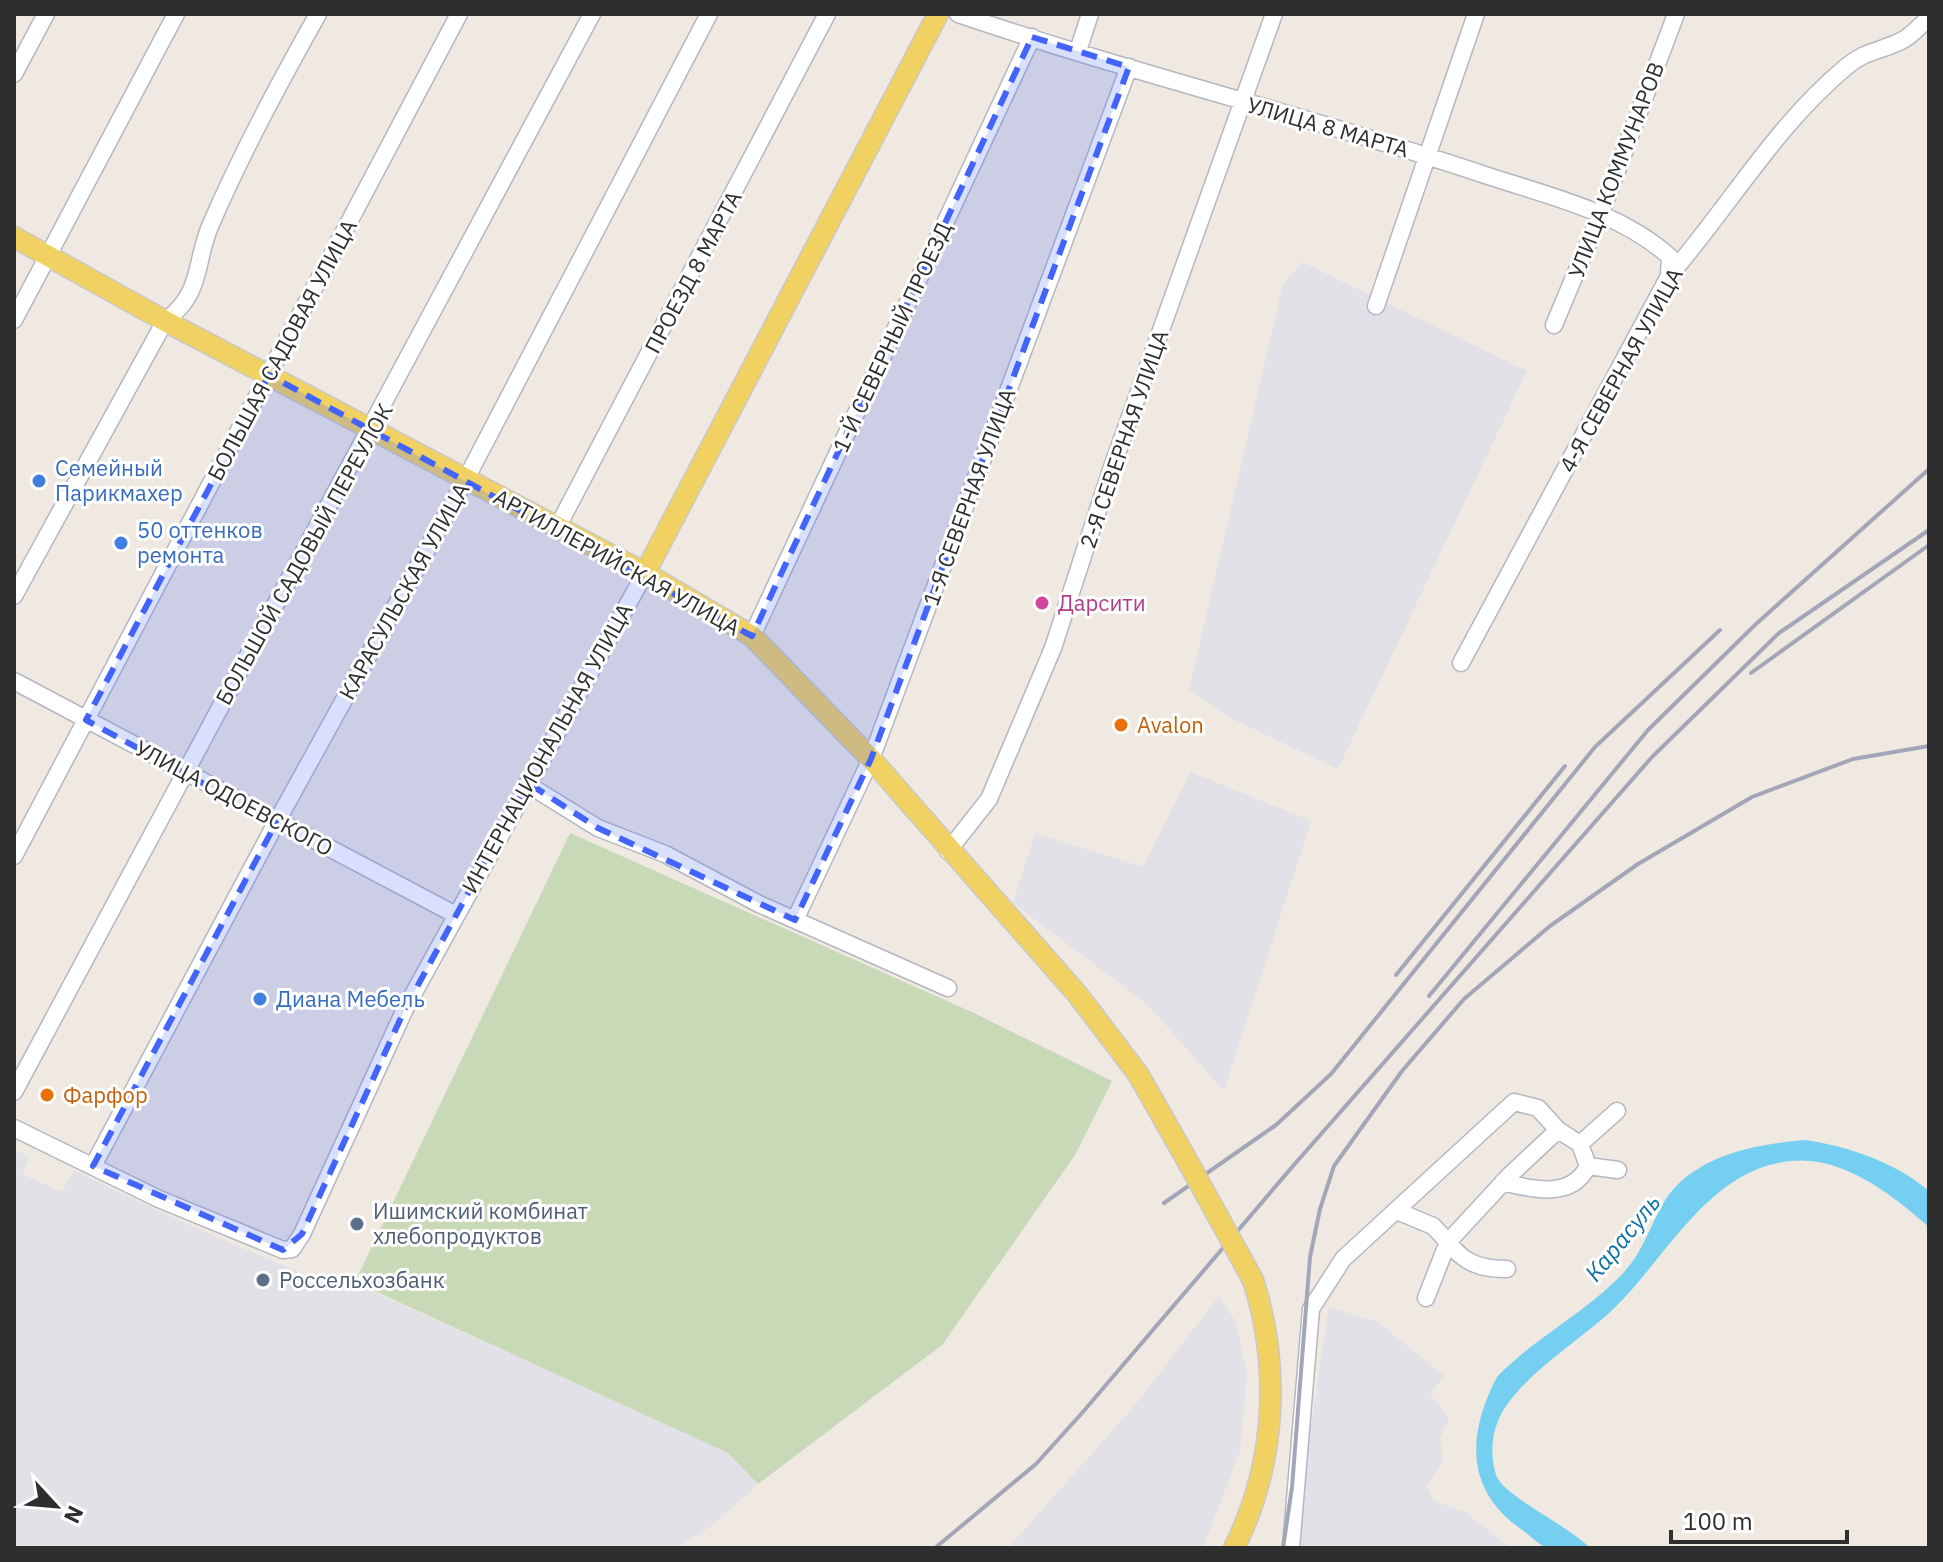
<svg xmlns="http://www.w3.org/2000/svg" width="1943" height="1562" font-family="'IBM Plex Sans',sans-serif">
<rect width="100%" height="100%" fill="#efe9e1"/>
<path fill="#e3e1e8" d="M1302 262 1527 371 1338 769 1228 717 1189 690 1283 284Z
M1191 772 1311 821 1224 1091 1148 1005 1013 903 1035 833 1143 867Z
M14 1149 30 1157 22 1174 62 1192 73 1170 200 1230 325 1283 330 1272 729 1453 758 1484 713 1525 676 1548H14Z
M1219 1296 1236 1322 1247 1375 1240 1451 1203 1548H1008L1135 1405Z
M1329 1307 1378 1322 1444 1376 1430 1394 1449 1418 1440 1438 1443 1462 1426 1486 1433 1500 1465 1512 1511 1548H1297L1302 1484Z"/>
<path fill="#c8d9b8" d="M570 833 974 1013 1112 1081 1075 1155 942 1345 758 1484 728 1453 355 1282Z"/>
<path fill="#75cff0" d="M1806 1140C1849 1147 1895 1162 1929 1191V1227C1893 1195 1842 1155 1791 1161 1702 1170 1662 1270 1600 1321 1569 1347 1530 1372 1506 1406 1492 1426 1489 1452 1496 1475 1502 1495 1569 1526 1590 1548 1578 1548 1557 1552 1547 1548 1538 1544 1529 1535 1521 1529 1465 1490 1467 1434 1497 1377 1535 1337 1588 1312 1625 1271 1643 1251 1651 1224 1664 1202 1693 1155 1756 1144 1806 1140Z"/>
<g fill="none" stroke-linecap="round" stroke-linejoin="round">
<defs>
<path id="minor" d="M958 14C1131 73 1309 116 1482 174 1545 195 1619 211 1670 257L1669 276
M1078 51 1090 14
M14 74 46 14
M1376 306 1476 14
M14 320 176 14
M1554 325 1603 208 1676 14
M557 528 827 14
M14 596 165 321C204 292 194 262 211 224 242 152 280 82 318 14
M752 636 1032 37
M1461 663 1669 276C1729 207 1775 126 1846 67 1864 51 1881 51 1901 41 1911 37 1920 25 1929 18
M14 681 454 914
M527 784 598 828 665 854 759 904 948 988
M948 851 989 799 1053 648 1111 470 1274 14
M14 856 459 14
M795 920 871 759 1129 67
M14 1092C205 732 402 375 592 14
M14 1128 159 1199 283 1250 292 1249 302 1234 405 1009 645 573
M1558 1130 1580 1144 1588 1166 1618 1170
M1580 1144 1617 1111
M93 1166 276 823 466 479 709 14
M1503 1182C1533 1190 1572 1199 1588 1166
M1397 1211 1433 1226 1448 1242 1426 1298
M1291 1548 1311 1309 1343 1259 1514 1102 1538 1108 1558 1130 1510 1175 1448 1242C1464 1263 1480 1269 1507 1269"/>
<path id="major" d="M14 237 167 322 645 573 752 636 871 759 1078 995 1138 1074 1183 1153
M645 573 938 14
M1234 1548C1276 1465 1281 1367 1253 1280"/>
</defs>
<use href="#minor" stroke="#b4b7c1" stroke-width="19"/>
<use href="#major" stroke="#c9c9c9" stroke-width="23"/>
<use href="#minor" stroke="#fff" stroke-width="16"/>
<use href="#major" stroke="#f2d163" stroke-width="20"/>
<path stroke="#a3a6b8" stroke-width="4" d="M1751 673 1929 545
M1396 975 1565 766
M1429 996 1648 730 1756 624 1929 469
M1164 1203 1276 1125 1331 1074 1595 747 1720 630
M935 1548 1036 1464 1082 1413 1293 1166 1652 757 1779 633 1929 530
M1283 1548 1292 1487 1310 1257 1320 1209 1334 1166 1402 1071 1464 999 1550 926 1638 864 1752 797 1853 759 1929 746"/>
<defs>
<path id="major-bridge" d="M1183 1153 1253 1280"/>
</defs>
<use href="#major-bridge" stroke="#c9c9c9" stroke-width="23" stroke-linecap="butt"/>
<use href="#major-bridge" stroke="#f2d163" stroke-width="20"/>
</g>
<path fill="#4264fb" fill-opacity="0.2" stroke="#4264fb" stroke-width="6" stroke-dasharray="16 10" stroke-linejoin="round" d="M1032 37 1129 67 871 759 795 920 598 828 528 783 405 1009 302 1234 283 1250 93 1166 276 823 86 720 269 375 752 636Z"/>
<g fill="#3f7fe0" stroke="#fff" stroke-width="3">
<circle cx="39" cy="481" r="8"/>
<circle cx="121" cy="543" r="8"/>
<circle cx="260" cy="999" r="8"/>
</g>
<circle fill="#d1479c" stroke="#fff" stroke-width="3" cx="1042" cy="603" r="8"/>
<g fill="#e8710a" stroke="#fff" stroke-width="3">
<circle cx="1121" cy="725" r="8"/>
<circle cx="47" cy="1095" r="8"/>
</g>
<g fill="#5c6f8a" stroke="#fff" stroke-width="3">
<circle cx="357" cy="1224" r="8"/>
<circle cx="263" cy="1280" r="8"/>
</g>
<g text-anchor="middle" stroke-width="6" stroke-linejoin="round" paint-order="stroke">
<g font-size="22" fill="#2e2e2e" stroke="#fff">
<text transform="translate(1328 127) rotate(16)" y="8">УЛИЦА 8 МАРТА</text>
<text transform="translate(1616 170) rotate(-69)" y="8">УЛИЦА КОММУНАРОВ</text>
<text transform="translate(693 272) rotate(-62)" y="8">ПРОЕЗД 8 МАРТА</text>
<text transform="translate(892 337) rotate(-65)" y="8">1-Й СЕВЕРНЫЙ ПРОЕЗД</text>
<text transform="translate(282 350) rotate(-62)" y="8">БОЛЬШАЯ САДОВАЯ УЛИЦА</text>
<text transform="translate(1621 370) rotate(-61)" y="8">4-Я СЕВЕРНАЯ УЛИЦА</text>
<text transform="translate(1124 439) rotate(-71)" y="8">2-Я СЕВЕРНАЯ УЛИЦА</text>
<text transform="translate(969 497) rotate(-70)" y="8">1-Я СЕВЕРНАЯ УЛИЦА</text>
<text transform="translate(304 554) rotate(-61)" y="8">БОЛЬШОЙ САДОВЫЙ ПЕРЕУЛОК</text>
<text transform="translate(617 562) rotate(29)" y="8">АРТИЛЛЕРИЙСКАЯ УЛИЦА</text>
<text transform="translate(404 591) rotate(-61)" y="8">КАРАСУЛЬСКАЯ УЛИЦА</text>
<text transform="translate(547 748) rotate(-61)" y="8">ИНТЕРНАЦИОНАЛЬНАЯ УЛИЦА</text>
<text transform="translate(234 798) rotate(28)" y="8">УЛИЦА ОДОЕВСКОГО</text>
</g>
<g font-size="22" fill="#366cbe" stroke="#fff" text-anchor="start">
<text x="55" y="476">Семейный<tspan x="55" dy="25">Парикмахер</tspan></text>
<text x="137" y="538">50 оттенков<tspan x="137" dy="25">ремонта</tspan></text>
<text x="276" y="1007">Диана Мебель</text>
</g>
<g font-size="22" fill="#b23c85" stroke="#fff" text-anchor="start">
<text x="1058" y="611">Дарсити</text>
</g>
<g font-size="22" fill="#c56008" stroke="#fff" text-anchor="start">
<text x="1137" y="733">Avalon</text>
<text x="63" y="1103">Фарфор</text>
</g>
<g font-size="22" fill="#4e5e75" stroke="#fff" text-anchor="start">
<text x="373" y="1219">Ишимский комбинат<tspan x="373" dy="25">хлебопродуктов</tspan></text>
<text x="279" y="1288">Россельхозбанк</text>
</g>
<g font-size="24" font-style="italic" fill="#0d6fa3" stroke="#fff">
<text transform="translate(1623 1238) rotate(-51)" y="8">Карасуль</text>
</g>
</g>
<rect width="1943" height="1562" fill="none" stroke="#2e2e2e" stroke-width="32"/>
<g transform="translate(56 1506) rotate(116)" stroke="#ffffff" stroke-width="6" paint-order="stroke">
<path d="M0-6L14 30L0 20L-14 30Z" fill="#2e2e2e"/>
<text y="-12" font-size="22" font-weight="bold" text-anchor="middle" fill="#2e2e2e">N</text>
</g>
<path d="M1671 1530v12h176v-12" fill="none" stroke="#2e2e2e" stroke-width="4"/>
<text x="1683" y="1530" font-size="24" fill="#2e2e2e" stroke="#ffffff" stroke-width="6" paint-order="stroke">100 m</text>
</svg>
